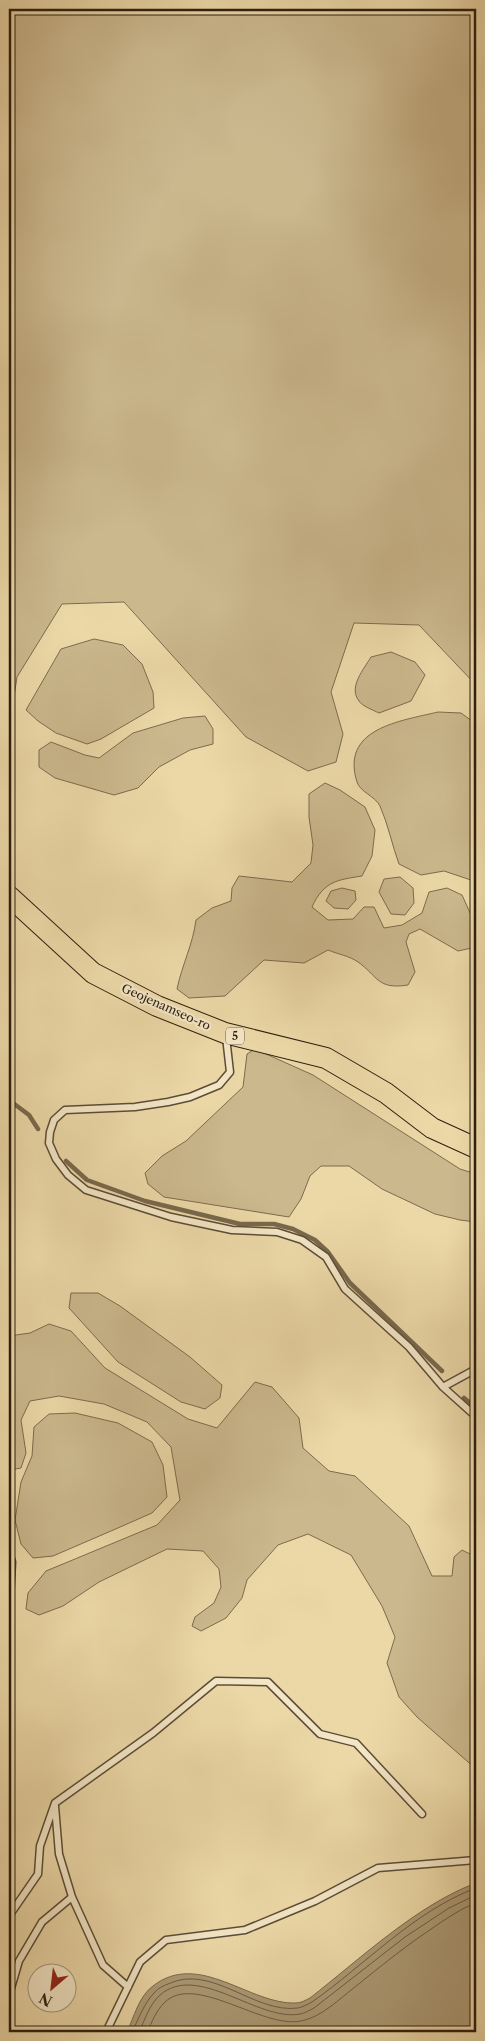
<svg xmlns="http://www.w3.org/2000/svg" width="485" height="2041" font-family="'Libre Caslon Text',serif">
<rect width="100%" height="100%" fill="#ecd8a7"/>
<filter id="stains"><feTurbulence type="fractalNoise" baseFrequency=".004" numOctaves="4"/><feColorMatrix values="0 0 0 0 .2 0 0 0 0 .09 0 0 0 0 .02 0 0 0 .5 -.17"/></filter>
<radialGradient id="worn" r=".72"><stop offset=".6" stop-color="#630" stop-opacity="0"/><stop offset="1" stop-color="#630" stop-opacity=".3"/></radialGradient>
<path fill="#cbb88d" stroke="#7c6b4e" d="M9 9H476V685L419 625 354 623 331 692 343 734 336 762 308 771 246 737 124 602 62 604 17 677 9 730Z
M94 639 123 645 142 664 153 692 154 708 101 739 87 744 56 733 38 721 26 710 61 649Z
M391 652 415 662 425 675 411 701 379 713C373 710 362 706 359 701 348 687 364 669 371 657Z
M438 712 461 713 476 724V889L471 880 444 871 421 875 399 864C392 845 388 824 380 806 375 796 360 792 357 782 340 728 401 721 438 712Z
M205 716 213 729V744L190 750 159 767 138 788 114 795 55 778 39 767V750L51 742 85 755 99 758 133 733 183 718Z
M325 783 340 790 365 807 375 830 372 856 362 876C337 880 324 881 312 907L328 920 353 919 364 907H374L384 928 402 925 422 913 429 892 447 888 462 895 476 926V935L472 948 458 951 420 929 409 934 406 942 415 972 408 985C377 990 378 976 358 962 350 956 337 954 328 950L304 963 264 960 225 996 189 998 177 989C182 965 193 944 196 920L212 908 231 901 232 888 239 876 292 882 311 863 313 845 309 817V794Z
M400 877 413 888 414 903 405 915 391 914 379 892 384 879Z
M342 888 355 891 356 900 348 909 334 908 326 901 331 891Z
M255 1049 313 1075 460 1169 476 1174V1222L460 1220 435 1214 382 1189 349 1166H321L310 1176 301 1199 289 1217 164 1197 148 1184 145 1173 162 1156 186 1141 243 1087 247 1054Z
M71 1293H98L120 1306 190 1357 222 1385 220 1398 205 1409 181 1402 118 1362 69 1308Z
M49 1324 71 1331 105 1368 188 1419 217 1428 255 1382 272 1387 299 1418 303 1448 329 1471 355 1476 409 1526 432 1576H452L454 1557 462 1550 476 1557V1769L417 1717 399 1697 387 1663 395 1637 382 1606 351 1555 308 1534 278 1545 247 1580 242 1598 226 1618 201 1631 192 1626 195 1617 214 1603 221 1587 219 1569 203 1551 167 1549 99 1582 63 1606 39 1615 26 1609 28 1593 46 1571 157 1525 180 1500 171 1447 147 1422 104 1404 59 1396 30 1401 21 1420 26 1453 21 1468 9 1470V1336L30 1333Z
M75 1413 118 1423 152 1442 163 1465 167 1497 152 1513 111 1531 53 1556 33 1558 21 1544 15 1520 21 1482 32 1456 34 1427 49 1414Z"/>
<path fill="#ab9974" stroke="#78684c" d="M476 1883V2032H127C134 2017 139 1996 153 1986 199 1950 250 2005 296 2003 301 2003 306 2000 310 1998 360 1959 417 1905 476 1883Z"/>
<g fill="none" stroke-linecap="round" stroke-linejoin="round">
<path stroke="#6c5c42" stroke-width="1" d="M132 2032C139 2018 144 2003 155 1992 158 1988 163 1986 168 1984 212 1963 254 2014 298 2008 303 2007 308 2004 312 2002 365 1965 414 1911 476 1888
M139 2032C145 2020 149 2005 160 1995 198 1962 258 2022 300 2014 305 2013 310 2010 314 2008L405 1937 449 1908 476 1895
M147 2032C152 2022 156 2011 164 2003 194 1972 262 2029 301 2021 322 2017 339 1999 355 1987 382 1965 408 1944 437 1925 449 1917 462 1908 476 1903"/>
<path stroke="#78684c" stroke-width="4.5" d="M9 1100 29 1115 38 1129
M66 1161 87 1180 145 1201 240 1224H274L293 1229 315 1240 328 1252 350 1283 442 1371
M464 1398 476 1408"/>
<defs>
<path id="service" d="M226 1037 230 1072 219 1085 190 1097 168 1102 135 1107 65 1110 54 1120 50 1132 49 1143 56 1159 68 1175 86 1190 171 1217 232 1230 277 1232 302 1240 326 1257 345 1289 409 1347 443 1387 472 1413
M443 1387 476 1369
M9 1552 12 1562 10 1599
M55 1806 59 1854 72 1897 103 1965 128 1987
M9 1916 38 1874 40 1846 55 1803 153 1733 216 1681 268 1682 320 1734 356 1743 422 1814
M9 1995 19 1961 42 1922 72 1897
M106 2032 140 1962 166 1940 245 1930 315 1901 378 1868 476 1860"/>
<path id="primary" d="M9 896 93 973 157 1006 225 1033 326 1058 386 1093 432 1128 476 1148"/>
</defs>
<use href="#service" stroke="#5c4c36" stroke-width="9"/>
<use href="#primary" stroke="#2c1e10" stroke-width="22"/>
<use href="#service" stroke="#f3e6c6" stroke-width="6"/>
<use href="#primary" stroke="#ecd8a7" stroke-width="20"/>
</g>
<g text-anchor="middle" stroke-width="4.5" stroke-linejoin="round" paint-order="stroke">
<rect fill="#f3e6c6" stroke="#685a47" stroke-width="1" x="226" y="1027.5" width="18" height="17" rx="4"/>
<g font-size="11" font-weight="bold" fill="#2c1e10">
<text x="235" y="1040">5</text>
</g>
<g font-size="12" fill="#2c1e10" stroke="#f3e6c6">
<text transform="translate(166 1007) rotate(24)" y="4">Geojenamseo-ro</text>
</g>
</g>
<rect width="485" height="2041" fill="none" stroke="#ecd8a7" stroke-width="30"/>
<rect x="10" y="10" width="465" height="2021" fill="none" stroke="#2c1e10" stroke-width="2.5"/>
<rect x="15" y="15" width="455" height="2011" fill="none" stroke="#2c1e10"/>
<g transform="translate(52 1988) rotate(208)"><circle r="24" fill="#f3e6c6" stroke="#a3967d"/>
<path d="M0-4L9 19L0 12L-9 19Z" fill="#8f2418"/>
<text y="-8" font-size="14" font-weight="bold" text-anchor="middle" fill="#2c1e10">N</text>
</g>
<rect width="100%" height="100%" filter="url(#stains)"/>
<rect width="100%" height="100%" fill="url(#worn)"/>
</svg>
